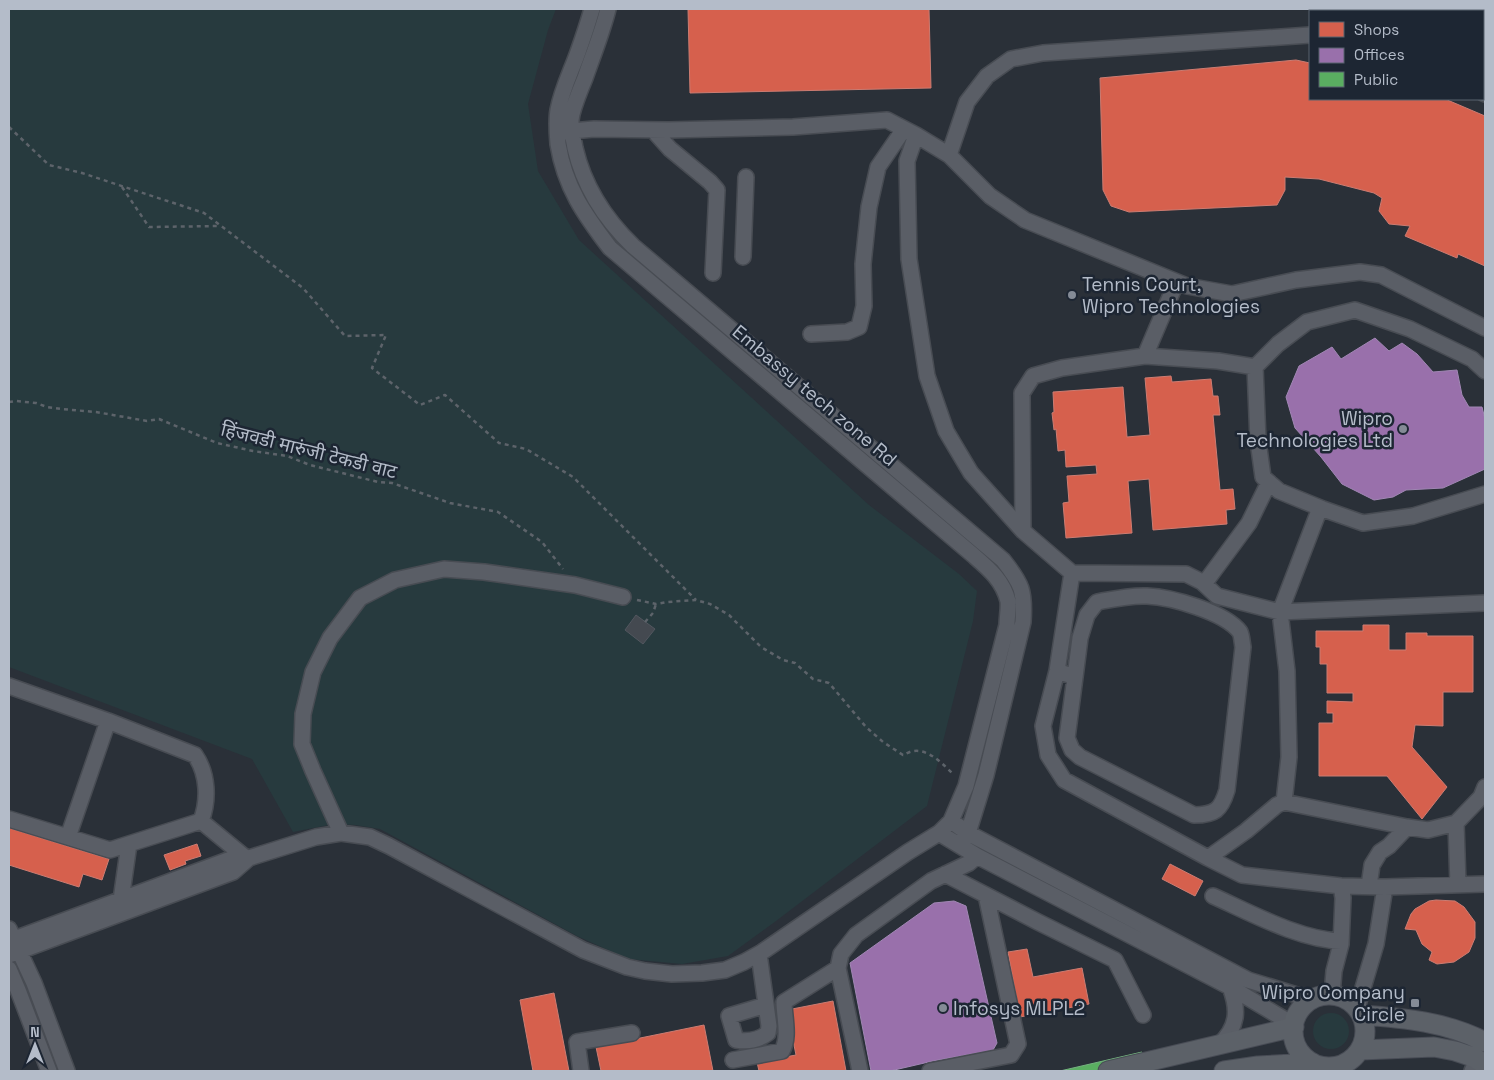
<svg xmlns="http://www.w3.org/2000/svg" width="1494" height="1080" font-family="'Space Grotesk','Noto Sans Devanagari',sans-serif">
<rect width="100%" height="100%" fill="#2a3038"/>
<path fill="#273a3e" d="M9 9H556L548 30 528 104 538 171 579 240 869 505 959 574 977 591 973 621 927 806 776 921 728 956 682 964 628 959 577 936 380 829 355 825 334 824 293 832 252 759 9 667Z
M1313 1031a18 18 0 1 1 36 0a18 18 0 1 1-36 0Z"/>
<path fill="#d6604d" stroke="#cc7c72" d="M688 9H929L931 88 690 93Z
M1296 60 1310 63V99H1445L1485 116V266L1458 254 1457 258 1405 236 1410 226 1389 224 1379 211 1382 198 1374 193 1319 179 1285 177V190L1277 205 1129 212 1111 206 1103 190 1100 78Z
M1171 376 1172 382 1211 379 1213 396H1218L1220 415H1213L1220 490 1233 489 1235 509 1226 510 1227 524 1153 530 1149 479 1128 481 1132 533 1066 538 1063 503 1069 502 1067 476 1097 474 1096 465 1066 467 1065 450 1058 451 1056 429 1054 430 1052 413 1054 412 1053 392 1123 387 1127 437 1150 435 1145 378Z
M1363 625H1389V650H1406V633H1427V636H1473V692H1443V726L1415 725 1412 747 1447 787 1422 819 1387 776H1319V723H1333V713H1327V701L1353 702V693H1327V664H1320V647H1316V631H1363Z
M9 828 109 859 102 880 83 874 79 887 9 865Z
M197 844 201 856 185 861 186 864 170 870 164 855Z
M1170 864 1203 881 1195 896 1162 879Z
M1436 900 1455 901 1464 907 1475 922V938L1469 952 1454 962 1437 964 1429 960 1432 952 1422 944 1416 930 1405 929 1411 914 1415 909 1429 901Z
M1027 949 1033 977 1082 968 1089 1004 1020 1017 1008 952Z
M554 993 569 1071H533L520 1000Z
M833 1001 846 1071H759L757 1062 796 1055 787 1010Z
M704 1025 713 1071H601L596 1047Z"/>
<path fill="#9970ab" stroke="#a187b4" d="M1375 338 1389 351 1402 343 1417 354 1433 372 1457 370 1462 395 1469 407H1482L1485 419V469L1443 488 1406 490 1393 497 1374 500 1342 484 1321 457 1295 428 1286 397 1299 366 1332 347 1341 359Z
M954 901 966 906 997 1043 993 1050 933 1061 890 1071H871L850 963 934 903Z"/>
<path fill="#5aae61" stroke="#75b280" d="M1142 1052 1146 1071H1060Z"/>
<path fill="#444950" stroke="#52575f" d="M636 615 655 629 643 644 625 630Z"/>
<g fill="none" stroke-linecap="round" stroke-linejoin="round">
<defs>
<path id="minor" d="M592 9C588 23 583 38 578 52 571 72 562 89 558 110 556 121 557 132 558 144 565 187 584 214 610 248L973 555C988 568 1003 580 1008 601 1009 608 1007 617 1007 625L966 786 951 821
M608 9C602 33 593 55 585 78 580 90 575 102 572 114 569 128 573 135 575 148 584 187 605 219 633 246L1003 560C1022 584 1025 591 1023 622L986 775 968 833 959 845
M1483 39 1485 40
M1483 93 1485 94
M653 130 670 149 710 182 717 190 713 273
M561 132 594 129 668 130 793 127 887 120 916 135 949 155 990 196 1025 220 1187 286 1232 294 1296 280 1360 272 1381 275 1485 328
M916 135 907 161 909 259 927 376 946 431 971 473 1023 531 1072 573 1057 671 1043 726 1048 755 1064 780 1208 858 1242 875 1341 886 1385 887 1485 884
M949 155 967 102 987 76 1011 59 1043 53 1310 35
M743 257 746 177
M811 334 847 332 859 327 864 306 863 264 869 207 878 167 904 129
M1145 356 1176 283
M1485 371 1472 359 1410 329 1355 310 1307 322 1278 344 1255 367 1258 441 1263 477 1279 491 1323 509 1363 523 1413 516 1485 494
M1320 508 1280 612 1485 603
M1023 531 1022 393 1033 376 1062 368 1145 356 1218 361 1255 367
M1072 573 1186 574 1202 582 1217 596 1280 612 1287 671 1289 757 1284 802
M1204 584 1249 523 1269 482
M1057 671 1075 677 1080 638 1087 615 1097 602C1113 599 1131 595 1147 596 1171 597 1225 612 1240 632 1242 636 1242 643 1243 647L1227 790C1221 810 1215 815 1194 815L1080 757 1072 750 1067 738 1075 677
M9 686 108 721 68 837
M108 721 195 755C208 774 209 800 201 821
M9 819 110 850 201 821 246 858
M1456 823 1458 885
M341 833 313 771 302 744 303 714 313 672 330 638 360 598 395 580 444 569 484 572 575 585 623 597
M939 833 977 856 1230 987 1294 1025
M1208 858 1246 831 1277 805 1284 802 1407 827 1428 830 1456 823 1481 797 1485 787
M945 874 1038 922 1115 960 1143 1015
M1369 886 1372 865 1380 852 1389 846 1407 827
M1213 896C1251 913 1300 940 1341 941
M121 900 129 844
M9 929 34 983 67 1071
M9 941 228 860 249 858 316 837 341 833 370 837 389 846 583 950 627 967 645 971 672 974 702 973 725 970 744 962 762 952 908 852 939 833 951 821 968 833 1248 980 1313 1000
M759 954 769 1026 768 1033C759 1040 748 1042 736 1040L729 1016 766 1005
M9 955 233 872 249 858
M9 969 18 990 49 1071
M1332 995 1334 971 1341 944 1343 898 1341 886
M1357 1008 1376 944 1385 887
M1219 1045C1238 1027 1239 1010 1230 987
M733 1060 782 1051C790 1037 784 1017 784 1002L838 968
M581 1071 577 1042 632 1033
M860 1071 838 968 841 954 856 935 931 881 969 863 977 856
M930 1071 1011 1055 1018 1044 986 895
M1472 1071 1477 1060"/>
<path id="major" d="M1293 1031a36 36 0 1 1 72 0a36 36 0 1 1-72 0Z
M1362 1015C1404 1018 1447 1022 1485 1042
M1361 1050 1434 1047 1455 1051 1473 1057 1485 1064
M1108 1071 1294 1027
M1224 1071 1258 1066 1313 1063"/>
</defs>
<use href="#minor" stroke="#484c53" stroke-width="18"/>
<use href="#major" stroke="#484c55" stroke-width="21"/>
<path stroke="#5d636a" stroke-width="2.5" stroke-dasharray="4 4" stroke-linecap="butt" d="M9 127 49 165 82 173 204 213 303 288 345 336 386 335 372 368 420 405 445 395 499 443 526 449 573 477 696 600
M122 187 149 227 220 226
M9 402 16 401 36 403 47 407 61 409 96 412 147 421 159 419 217 443 253 451 287 456 310 465 378 482 392 483 450 503 498 512 542 542 563 569
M637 600 656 604 667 602 696 600 710 604 729 615 761 647 783 660 795 663 813 679 829 683 866 727 883 742 903 755C906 754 910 751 914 751 929 749 944 765 954 775
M645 622 653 613 656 604"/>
<use href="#minor" stroke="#5a5e66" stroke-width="15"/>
<use href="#major" stroke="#5c6168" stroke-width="19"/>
</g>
<g fill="#848b96" stroke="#1d2633" stroke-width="2">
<circle cx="1072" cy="295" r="5"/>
<circle cx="1403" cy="429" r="5"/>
<rect x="1410" y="998" width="10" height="10" rx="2.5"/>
<circle cx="943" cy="1008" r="5"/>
</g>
<g text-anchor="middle" stroke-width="5" stroke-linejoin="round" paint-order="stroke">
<g font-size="19" fill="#b4bcc9" stroke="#1d2633" text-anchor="start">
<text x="1082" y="291">Tennis Court,<tspan x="1082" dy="22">Wipro Technologies</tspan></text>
<text x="1393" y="425" text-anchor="end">Wipro<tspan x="1393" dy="22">Technologies Ltd</tspan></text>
<text x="1405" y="999" text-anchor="end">Wipro Company<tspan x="1405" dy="22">Circle</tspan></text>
<text x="953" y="1015">Infosys MLPL2</text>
</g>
<g font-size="19" fill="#b4bcc9" stroke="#1d2633">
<text transform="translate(815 395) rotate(40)" y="7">Embassy tech zone Rd</text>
<text transform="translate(309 450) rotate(14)" y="7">हिंजवडी मारुंजी टेकडी वाट</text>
</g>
</g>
<rect width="1494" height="1080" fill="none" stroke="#b4bcc9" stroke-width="20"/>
<rect x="1309" y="10" width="175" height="90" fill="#1d2633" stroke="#59626f"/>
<rect x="1319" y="22" width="25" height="15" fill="#d6604d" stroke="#59626f"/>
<text x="1354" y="35" font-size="15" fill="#b4bcc9">Shops</text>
<rect x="1319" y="48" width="25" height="15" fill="#9970ab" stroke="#59626f"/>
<text x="1354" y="60" font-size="15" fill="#b4bcc9">Offices</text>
<rect x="1319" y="72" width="25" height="15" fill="#5aae61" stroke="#59626f"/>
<text x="1354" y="85" font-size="15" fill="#b4bcc9">Public</text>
<g transform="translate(35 1045)" stroke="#1d2633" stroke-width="4" paint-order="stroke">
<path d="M0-4L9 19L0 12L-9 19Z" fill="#b4bcc9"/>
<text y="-8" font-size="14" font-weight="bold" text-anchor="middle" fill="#b4bcc9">N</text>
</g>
</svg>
